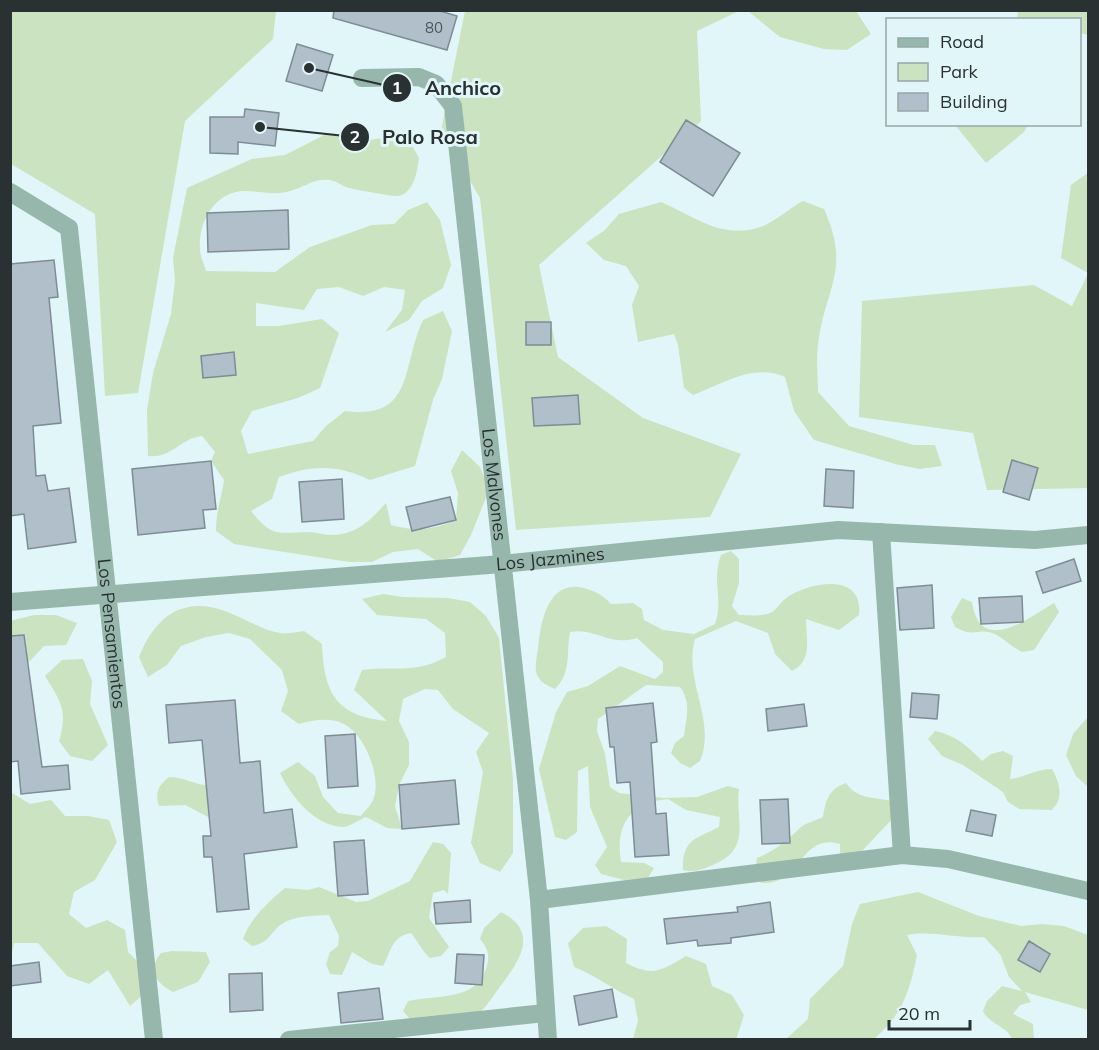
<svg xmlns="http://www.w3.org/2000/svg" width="1099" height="1050" font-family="Mulish,sans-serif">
<rect width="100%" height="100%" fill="#e1f6f8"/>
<path fill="#cbe3c1" d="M11 10 276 11 273 39 185 121 138 393 105 396 95 214 11 164Z
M465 11H739L697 31 701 121 539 265 558 357 643 418 741 454 710 517 516 530 480 198 441 131Z
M748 11H856L871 34 847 50 824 49 780 37Z
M1018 11H1088V35L1080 33V20L1017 19Z
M955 125H1028L1024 132 986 163Z
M328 133 362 141 397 136 408 138 419 158C417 171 415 191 399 196 395 197 351 189 346 187 342 186 338 182 334 181 317 176 305 187 290 191 275 196 260 191 245 191 215 191 198 222 200 249 200 256 204 264 206 271L275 272 310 247 372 225 394 224 408 210 427 202 440 220 451 265 443 288 422 301 409 320 385 332 402 310 405 290 384 287 363 296 339 287 317 289 304 310 256 303V326H279L322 319 339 333 320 388 298 398 252 411 241 431 248 454 313 441 326 426 345 411C415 420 401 367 423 320L443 311 452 331 442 379 433 400 415 466 370 480C337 464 312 465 279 477L272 499 251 511C272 537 277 533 308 532 316 532 323 535 331 535 356 535 370 521 386 503L391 525C416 532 433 530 456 520L458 493 451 471 462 450 480 467 489 490 471 535 460 555 438 562 418 549 393 552 372 562H349L234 544 216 531C216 510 221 501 224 480L211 461 215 452 202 436C181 438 171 459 148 456L147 410 153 373 171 314 175 280 173 258 187 188 252 159 285 155Z
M1088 173V273L1061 258 1071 185Z
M803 201 824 209C852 270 824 290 818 345 816 361 818 377 818 392L849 426 914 445H935L942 466 920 469 899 465 814 440 794 411 785 377C753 363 723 384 693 395L684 388 678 345 674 334 638 342 632 305 639 286 626 266 604 260 586 243 605 230 619 214 661 202C696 217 723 241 763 226 777 220 790 208 803 201Z
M1088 274V488L987 490 973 433 859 417 862 301 1034 285 1072 306Z
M731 551 739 559V583L732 606 739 615C749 615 763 617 772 612 778 608 782 600 789 596 813 581 864 573 859 615L839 630 806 619C806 639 813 661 792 671L775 654 768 633 736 621 695 639C683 681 717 720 700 761L690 768 680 763 671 753 675 743 684 736C686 717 692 704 680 687L646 685 598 719 597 731 605 754 610 787 619 793 664 798 697 797 728 786 739 789C735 820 752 848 715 864 703 869 695 873 683 870 682 839 696 839 719 827L720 817 686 810 668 799C630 802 615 825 621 862L644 863 654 868 648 878 624 880 601 874 595 865 607 847 590 807 588 766 578 771 577 832 566 840 555 837 539 769 556 712 567 692 588 686 620 666 655 679 663 672V662L637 638C609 647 596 627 570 632 566 653 572 672 555 689 548 686 541 683 537 675 534 667 537 656 538 648 541 621 548 579 584 588 595 591 603 595 611 604L633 603 642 609 644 620 663 630 694 634 715 624C724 599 711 581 721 555Z
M383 594 403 597 448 598 470 602 486 616 499 638 513 779V853L500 872 480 863 471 843 483 772 476 752 489 733 453 709 438 690 425 689 403 699 399 721 409 742V765L399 785 395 806 402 829 387 828 366 817C359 820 350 826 344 827 315 827 291 796 280 773L298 762 315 776 323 797 338 813 361 816C365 810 373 804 374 797 381 776 365 735 344 724 329 717 314 720 299 724L281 711 288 691 282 670 250 639 229 633 206 637 181 646 167 665 148 677 139 657C154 619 181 595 225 611 244 618 261 630 281 633 288 634 297 632 304 631L322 644C324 692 335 716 387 721L354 690 362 670C396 665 413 675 446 657L445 633 426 619 377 615 362 599Z
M962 598 972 602C980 657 1030 617 1054 603L1059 612 1034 650 1022 652C1011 647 999 633 988 632 973 630 974 637 955 627L951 617Z
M34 615H56L77 623 66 645 44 646 28 663 11 658 10 621Z
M83 659 92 681 90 704 108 745 92 761 70 756 59 741C68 710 61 702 45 676L62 660Z
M1087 718H1088V787L1076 776 1066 755 1073 734Z
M935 731C955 735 969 747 982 761L991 754 1003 751 1013 756 1010 779C1025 777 1037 769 1052 769 1060 784 1064 797 1052 810L1019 809 1008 802 1003 792 963 765 942 756 928 739Z
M11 768 12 793 30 804 51 800 65 816H88L109 820 117 842 95 880 74 892 69 914 86 928 107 920 125 930 128 952 144 968 147 991 130 1006 108 970 89 984 67 976 38 943H14L11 956Z
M169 777C183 777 196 785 211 786L214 820 185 805 159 806C155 792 158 786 169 777Z
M846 783C859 802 877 795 896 803L895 816 862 851 840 858V844C799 832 803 886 761 883L755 871 757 858C775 851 788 840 801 827 806 823 817 820 823 817 826 799 829 789 846 783Z
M433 842 443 844 451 853 448 894 444 890 433 893 429 918 449 947 441 956 430 958C421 950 418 941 411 933 392 936 391 951 383 966L372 964 352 952 342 975 330 974 326 964 330 952 338 946 339 936 329 915C314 916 295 915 282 924 269 933 271 942 252 946L243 939C249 920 269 901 285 888L308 890 319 887 356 902 368 901 410 881Z
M918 892 979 916 1021 926 1042 924 1064 926 1088 935V1010L1025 992 1031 1002 1020 1005 1013 1014 1033 1024 1034 1039H1012C1007 1026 990 1025 983 1011L987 1001 1002 986 1022 991 1009 977 1000 954 984 937C958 939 932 930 907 935L917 955C910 990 903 1014 875 1038L878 1039 785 1040 808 1019 810 999 843 966 852 924 860 904Z
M501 912C542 933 517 964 499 988 491 999 486 1009 474 1016 462 1023 429 1023 414 1024L403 1011 408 1001C435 995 476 1001 486 969 490 956 489 950 480 939L484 928Z
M606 926 627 939 626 963C653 977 661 971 686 956L706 964 712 986 732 995 744 1015 736 1040 633 1039 638 1021 634 999C612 989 595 975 574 967L568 943 583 928Z
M172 951 206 952 210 962 198 982 173 992C155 982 147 971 161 953Z"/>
<path fill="#b0bfc9" stroke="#7e8c96" stroke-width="1.5" d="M334 10H437L457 16 447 50 333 18Z
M297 44 333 55 322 91 286 81Z
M245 109 279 113 275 146 238 142V154L210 153V117H244Z
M686 120 740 153 713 196 660 162Z
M288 210 289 249 208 252 207 213Z
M54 260 58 297 49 298 61 423 33 426 36 476 45 475 48 491 69 488 76 542 28 549 24 514 10 516V264Z
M526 322H551V345H526Z
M234 352 236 375 203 378 201 356Z
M578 395 580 424 534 426 532 398Z
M1012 460 1038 468 1029 500 1003 492Z
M211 461 216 509 203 510 205 528 138 535 132 469Z
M826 469 854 471 853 508 824 506Z
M342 479 344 519 302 522 299 482Z
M450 497 456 520 412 531 406 507Z
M1074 559 1081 581 1043 593 1036 572Z
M932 585 934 628 900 630 897 588Z
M1022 596 1023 622 981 624 979 598Z
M24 635 42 767 68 765 70 789 21 794 18 761 10 762V636Z
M912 693 939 695 937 719 910 717Z
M235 700 240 763 260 761 264 813 292 809 297 847 244 854 249 909 217 912 212 857H204L203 836H211L202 740 169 743 166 705Z
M653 703 657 742 651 743 656 814 666 813 669 855 635 857 630 782 617 783 614 747H610L606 708Z
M804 704 807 726 768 731 766 709Z
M355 734 358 786 328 788 325 736Z
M455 780 459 824 402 829 399 785Z
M788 799 790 843 762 844 760 800Z
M971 810 996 815 992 836 966 831Z
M364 840 368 894 338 896 334 842Z
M470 900 471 922 436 924 434 903Z
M770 902 774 932 731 938V943L698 946 697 940 667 944 664 919 738 912 737 907Z
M1029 941 1050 954 1040 972 1018 960Z
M457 954 484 955 482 985 455 983Z
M39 962 41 982 10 986V966Z
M262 973 263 1010 230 1012 229 974Z
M379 988 383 1019 341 1023 338 993Z
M612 989 617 1017 579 1025 574 996Z"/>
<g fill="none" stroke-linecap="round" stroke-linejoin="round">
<g stroke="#98b7ac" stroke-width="18">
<path id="s1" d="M362 78 419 77 436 84 453 106 539 900 548 1040"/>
<path id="s2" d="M10 192 69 228 154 1040"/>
<path d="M881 532 902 855"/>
<path id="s3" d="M10 602 502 564 838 530 1035 540 1088 535"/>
<path d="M539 900 902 855 948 859 1088 891"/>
<path d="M289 1040 545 1013"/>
</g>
</g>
<g text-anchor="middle" stroke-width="6" stroke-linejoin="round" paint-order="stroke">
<g font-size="15" fill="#4b5458">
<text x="434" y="33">80</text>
</g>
<g font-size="18" fill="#293132" stroke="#e1f6f8">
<text dy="6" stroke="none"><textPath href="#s1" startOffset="484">Los Malvones</textPath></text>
<text dy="6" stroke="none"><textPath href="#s3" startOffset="542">Los Jazmines</textPath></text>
<text dy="6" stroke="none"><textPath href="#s2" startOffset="477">Los Pensamientos</textPath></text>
</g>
</g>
<path fill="none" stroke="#293132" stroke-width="2" d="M309 68L397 88M260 127L355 137"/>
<g fill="#293132" stroke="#e1f6f8" stroke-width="2">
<circle cx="309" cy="68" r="6"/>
<circle cx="260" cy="127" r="6"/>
<circle cx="397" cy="88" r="15"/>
<circle cx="355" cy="137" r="15"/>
</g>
<g font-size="18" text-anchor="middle" font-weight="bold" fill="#fff">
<text x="397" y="94">1</text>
<text x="355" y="143">2</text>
</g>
<g font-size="20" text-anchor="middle" font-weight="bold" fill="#293132" stroke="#e1f6f8" stroke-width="6" stroke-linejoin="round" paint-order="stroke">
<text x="463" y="95">Anchico</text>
<text x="430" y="144">Palo Rosa</text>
</g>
<rect width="1099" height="1050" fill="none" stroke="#293132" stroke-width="24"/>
<rect x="886" y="18" width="195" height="108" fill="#e1f6f8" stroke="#97a7a9" stroke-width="1.5"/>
<rect x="898" y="38" width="30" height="9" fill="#98b7ac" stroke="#97a7a9" stroke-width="1.5"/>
<text x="940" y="48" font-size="18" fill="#293132">Road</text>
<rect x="898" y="63" width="30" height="18" fill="#cbe3c1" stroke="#97a7a9" stroke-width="1.5"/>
<text x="940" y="78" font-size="18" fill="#293132">Park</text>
<rect x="898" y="93" width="30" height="18" fill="#b0bfc9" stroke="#97a7a9" stroke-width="1.5"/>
<text x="940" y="108" font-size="18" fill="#293132">Building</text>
<path d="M889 1020v9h81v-9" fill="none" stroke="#293132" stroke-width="3"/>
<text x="898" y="1020" font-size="18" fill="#293132" stroke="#e1f6f8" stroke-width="4.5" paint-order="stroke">20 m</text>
</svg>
